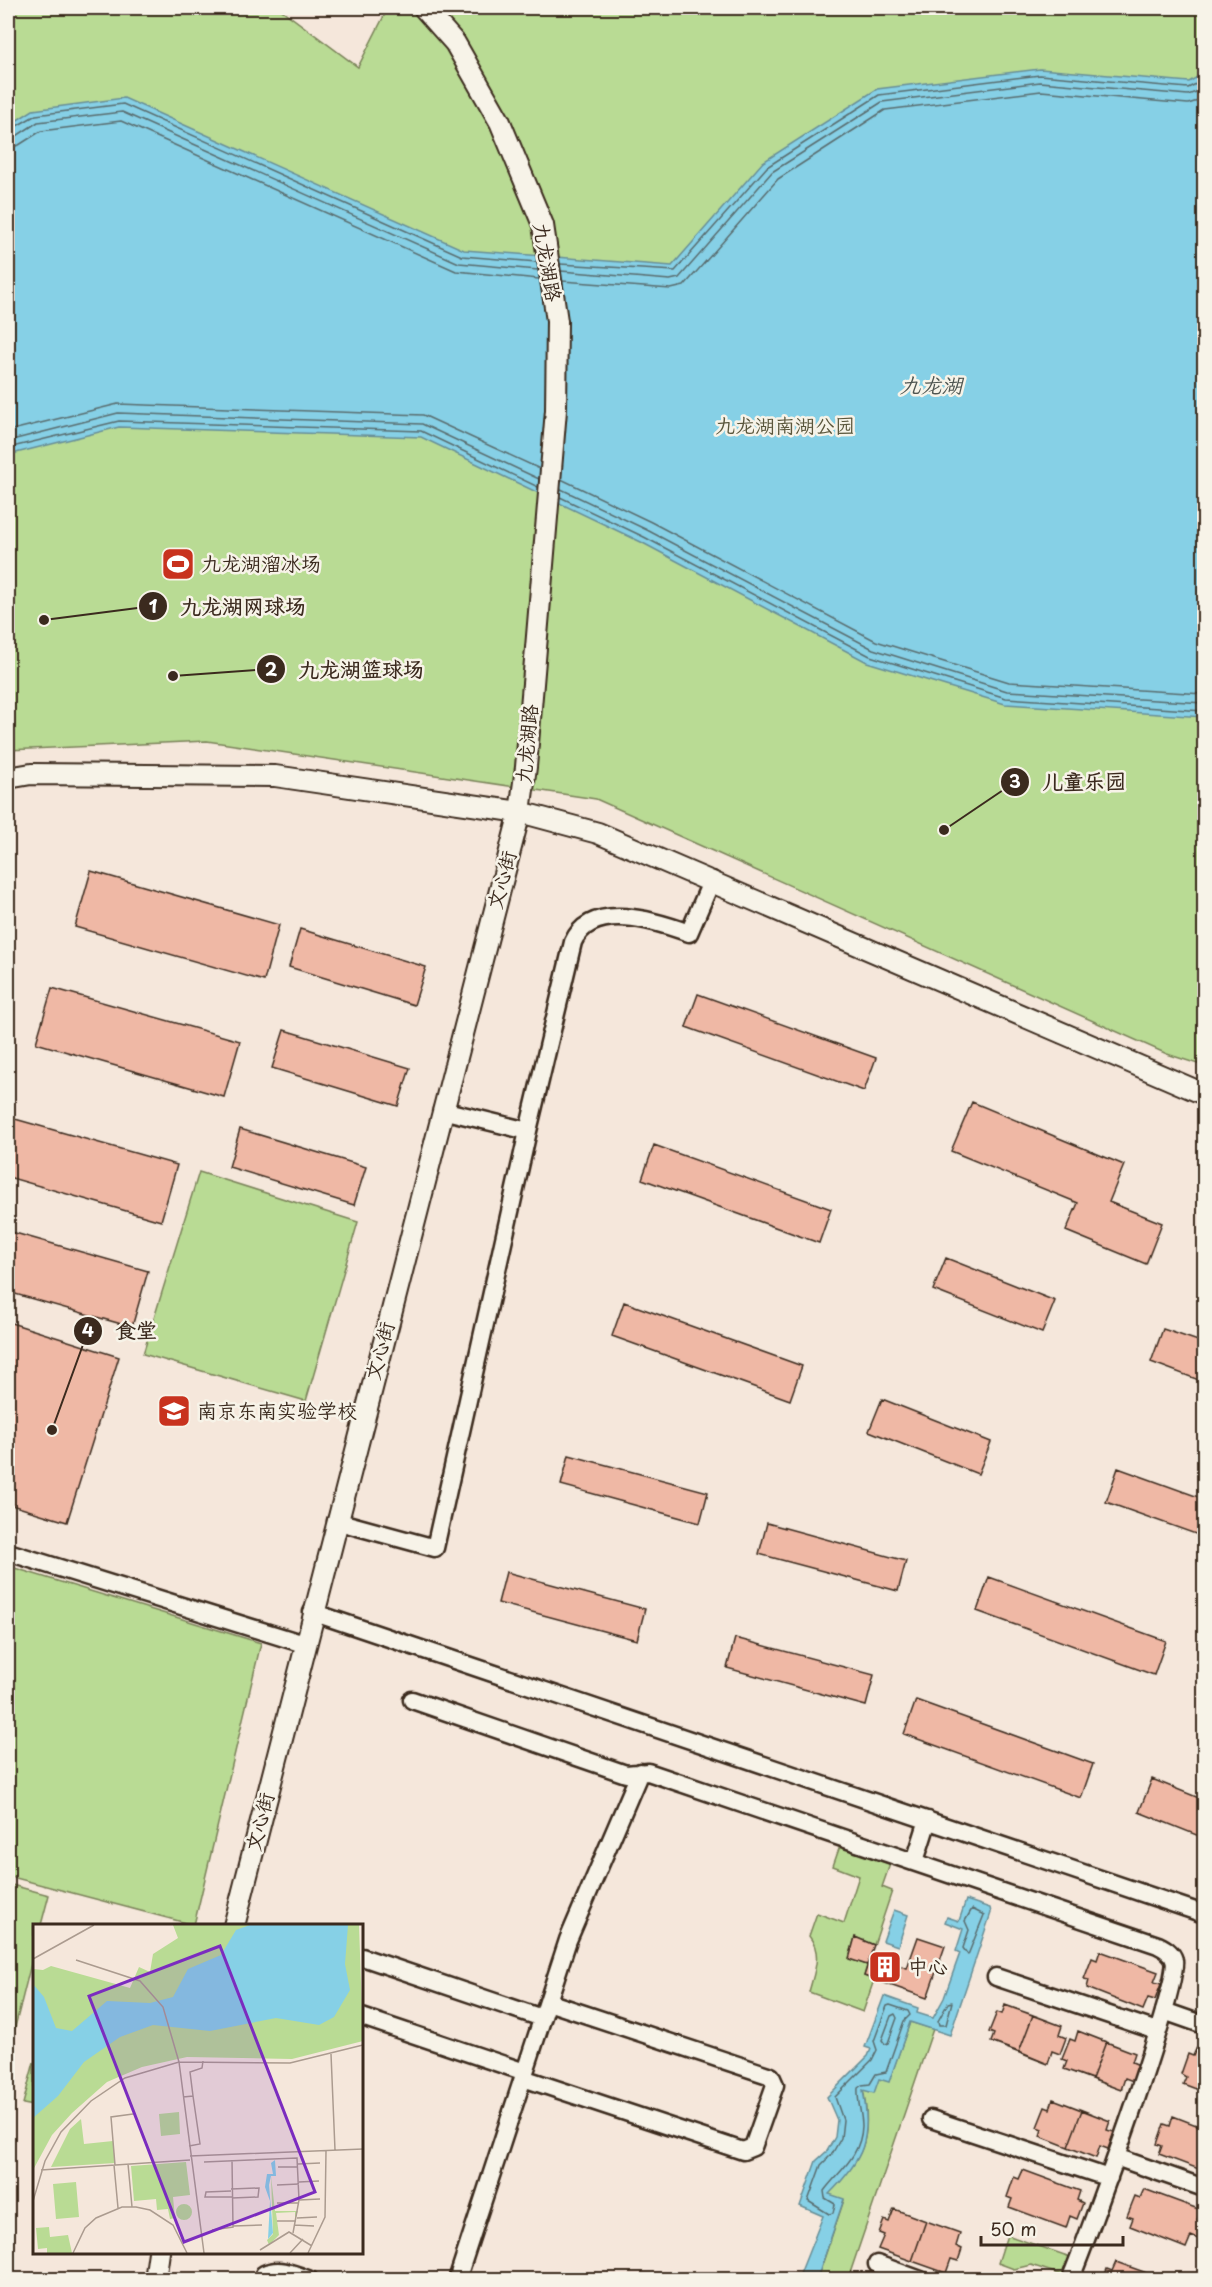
<svg xmlns="http://www.w3.org/2000/svg" width="1212" height="2287" font-family="'Playpen Sans','LXGW WenKai TC',sans-serif">
<rect width="100%" height="100%" fill="#f5e7db"/>
<filter id="ink" filterUnits="userSpaceOnUse"><feTurbulence type="fractalNoise" baseFrequency=".0167" numOctaves="2"/><feDisplacementMap in="SourceGraphic" scale="12" xChannelSelector="R" yChannelSelector="G"/><feConvolveMatrix kernelMatrix="1 2 1 2 8 2 1 2 1" color-interpolation-filters="sRGB"/></filter>
<g filter="url(#ink)">
<path fill="#b9db94" stroke="#7a8259" stroke-width="1.5" d="M8 8H279L358 67 385 14 392 8H1204V1066L1167 1054 596 799 207 741 8 750Z
M199 1172 358 1222 306 1401 143 1354Z
M8 1566 261 1643 194 1925 8 1876Z
M840 1846 890 1864 882 1887 892 1891 874 1945 855 1937 849 1958 867 1965 864 1976 874 1980 863 2012 809 1992C814 1972 823 1954 809 1936L817 1913 844 1923 859 1876 833 1866Z
M8 1884 49 1895 41 1925 34 1926V1952L8 2055Z
M910 2022 933 2029 848 2279 817 2280 844 2200 828 2194C863 2160 873 2138 863 2089L879 2079 889 2081Z
M34 2062V2106L23 2104Z
M1007 2235 1079 2260 1071 2278 1031 2265 1014 2269 998 2263Z"/>
<path fill="#86d0e6" stroke="#688e96" stroke-width="1.5" d="M1040 69 1189 82 1204 73V717L1005 704 867 662 641 542 421 437 119 427 8 455V126L33 110 124 98 464 250 672 266 763 162 877 89Z
M966 1900 990 1908 991 1913 950 2035 910 2022 889 2082 879 2079 874 2093 863 2090C872 2139 864 2159 829 2194L844 2199 817 2279H798L823 2216 800 2206 816 2161 827 2151 835 2137 837 2120 827 2097 868 2056 871 2049 865 2047 884 1996 918 2008 917 2013 933 2018 944 1998 960 1953 956 1951 963 1929 945 1922 947 1917 959 1921Z
M894 1910 908 1915 898 1946 883 1941Z"/>
<g fill="none" stroke-linecap="round" stroke-linejoin="round">
<path stroke="#596c6e" stroke-width="1.5" d="M8 131 36 115 123 104 462 256 537 262
M8 138 15 137 38 122 122 112 459 263 538 270
M8 148 19 145 41 131 121 121 456 271 539 279
M560 264 675 271 767 167 879 95 1040 75 1188 88 1204 80
M561 271 670 280 679 278 772 172 882 102 1040 82 1188 95 1204 89
M562 281 671 289 684 286 778 179 885 110 1041 91 1188 104 1204 99
M8 431 118 404 423 415 540 469
M8 441 118 413 422 424 539 479
M8 448 119 421 421 431 538 487
M561 479 651 522 876 641 1009 682 1204 694
M561 489 647 530 873 649 1007 691 1204 703
M560 497 644 537 870 656 1006 698 1204 711
M972 1909 984 1915 968 1955 963 1948 969 1930 965 1921Z
M952 2002 946 2025H939L938 2021 948 2003Z
M890 2005 908 2011 910 2015 904 2021 886 2072 876 2074 870 2084 862 2085 858 2088C857 2101 862 2114 862 2126 861 2156 840 2170 824 2191L825 2198 835 2204 833 2213 829 2214 808 2201 821 2165 832 2154 841 2138 843 2120 835 2097 872 2060 877 2050 874 2041 887 2006Z
M895 2014 897 2018 888 2043 885 2044 882 2040 891 2016Z"/>
</g>
<path fill="#efb8a5" stroke="#3b2a1e" stroke-width="1.5" d="M91 871 279 925 264 981 75 927Z
M300 929 426 967 414 1005 289 967Z
M52 988 240 1041 224 1097 36 1043Z
M698 994 876 1058 864 1091 686 1027Z
M284 1030 410 1068 398 1106 272 1068Z
M972 1102 1124 1165 1109 1202 1162 1223 1146 1264 1066 1231 1078 1203 951 1151Z
M8 1117 177 1165 161 1221 8 1177Z
M240 1129 366 1167 354 1205 229 1167Z
M654 1145 831 1209 819 1243 642 1179Z
M8 1231 148 1271 132 1327 8 1292Z
M946 1258 1055 1301 1042 1333 933 1290Z
M624 1302 802 1366 790 1400 612 1336Z
M8 1322 119 1357 67 1522 8 1504Z
M1163 1329 1204 1343V1382L1151 1362Z
M882 1399 991 1442 978 1474 869 1431Z
M569 1455 708 1492 700 1523 561 1485Z
M1118 1468 1204 1499V1537L1106 1502Z
M767 1523 906 1561 898 1591 759 1554Z
M506 1572 645 1609 637 1640 498 1603Z
M989 1577 1166 1641 1154 1675 977 1611Z
M735 1638 874 1675 866 1706 727 1668Z
M916 1700 1093 1764 1081 1798 904 1734Z
M1152 1779 1204 1800V1838L1139 1812Z
M855 1937 874 1945 867 1965 849 1959Z
M918 1937 945 1946 927 1998 864 1976 871 1955 907 1968Z
M1100 1951 1158 1972 1154 1982 1161 1984 1155 2000 1148 1998 1143 2010 1087 1988 1089 1980 1084 1979 1092 1958 1097 1960Z
M1005 2005 1033 2015 1019 2052 991 2042 994 2034 989 2032 997 2012 1002 2014Z
M1005 2005 1062 2026 1059 2035 1066 2038 1060 2054 1052 2051 1048 2064 991 2042 994 2034 989 2032 997 2012 1002 2014Z
M1033 2015 1062 2026 1059 2035 1066 2038 1060 2054 1052 2051 1048 2064 1019 2052Z
M1078 2031 1106 2042 1092 2079 1064 2069 1067 2061 1062 2059 1070 2039 1075 2041Z
M1078 2031 1135 2053 1132 2062 1139 2065 1133 2081 1125 2078 1121 2090 1064 2069 1067 2061 1062 2059 1070 2039 1075 2041Z
M1106 2042 1135 2053 1132 2062 1139 2065 1133 2081 1125 2078 1121 2090 1092 2079Z
M1197 2047 1204 2050V2092L1183 2084 1186 2077 1181 2074 1188 2054 1193 2056Z
M1053 2099 1082 2110 1068 2147 1040 2136 1042 2129 1037 2127 1045 2107 1050 2109Z
M1053 2099 1110 2121 1107 2130 1114 2132 1108 2149 1100 2146 1096 2158 1040 2136 1042 2129 1037 2127 1045 2107 1050 2109Z
M1082 2110 1110 2121 1107 2130 1114 2132 1108 2149 1100 2146 1096 2158 1068 2147Z
M1173 2116 1204 2128V2171L1159 2154 1162 2146 1157 2144 1164 2124 1170 2126Z
M1023 2170 1080 2191 1077 2200 1083 2203 1077 2219 1070 2216 1066 2228 1009 2207 1012 2199 1007 2197 1014 2177 1019 2179Z
M1144 2189 1201 2210 1197 2220 1204 2222 1198 2239 1191 2236 1186 2248 1130 2226 1133 2218 1127 2216 1135 2196 1140 2198Z
M894 2209 926 2221 912 2261 878 2249 884 2235 879 2233 884 2220 889 2222Z
M894 2209 926 2221 912 2261 878 2249 884 2235 879 2233 884 2220 889 2222Z
M926 2221 960 2233 956 2246 962 2249 958 2261 951 2259 946 2273 912 2261Z
M926 2221 960 2233 956 2246 962 2249 958 2261 951 2259 946 2273 912 2261Z
M1116 2262 1144 2272 1163 2280H1103L1107 2269 1112 2271Z"/>
<g fill="none" stroke-linecap="round" stroke-linejoin="round">
<defs>
<path id="minor" d="M442 1110 528 1131 573 942C592 900 656 921 689 933L712 880
M336 1521 435 1548 528 1131
M8 1552 304 1644
M312 1612 1204 1914
M412 1700 626 1774 648 1772 1158 1945C1164 1948 1172 1952 1174 1960 1182 1981 1086 2243 1070 2280
M915 1861 928 1820
M362 1957 542 2018
M996 1977 1157 2031
M1164 2011 1204 2025
M362 2017 525 2072
M523 2078 743 2151 753 2147 775 2085 771 2076 548 2002
M931 2119 1109 2178
M1116 2157 1204 2188
M877 2264 921 2280
M264 2274C280 2267 294 2274 310 2280
M457 2280 568 1940 640 1772"/>
<path id="tertiary" d="M8 778 31 774 275 776 520 812 598 833 1204 1094
M234 1926 520 812 526 767 556 410 557 321 543 225 500 122 455 43 424 8
M155 2280 159 2252"/>
</defs>
<use href="#minor" stroke="#3b2a1e" stroke-width="21"/>
<use href="#tertiary" stroke="#3b2a1e" stroke-width="24"/>
<use href="#minor" stroke="#f7f3e8" stroke-width="16"/>
<use href="#tertiary" stroke="#f7f3e8" stroke-width="20"/>
</g>
</g>
<defs>
<symbol id="stadium-square" viewBox="-11 -11 22 22"><rect x="-9" y="-9" width="18" height="18" rx="4" fill="#c8321e" stroke="#f7f3e8"/><path d="M0-5a6.5 5 0 1 0 0 10a6.5 5 0 1 0 0-10ZM-3.5-1.8h7v3.6h-7Z" fill="#fff"/></symbol>
<symbol id="school-square" viewBox="-11 -11 22 22"><rect x="-9" y="-9" width="18" height="18" rx="4" fill="#c8321e" stroke="#f7f3e8"/><path d="M0-5L7-2L0 1L-7-2ZM-4 1L0 2.5L4 1V4Q0 6-4 4Z" fill="#fff"/></symbol>
<symbol id="building-square" viewBox="-11 -11 22 22"><rect x="-9" y="-9" width="18" height="18" rx="4" fill="#c8321e" stroke="#f7f3e8"/><path d="M-4-6H4V6H1V3H-1V6H-4ZM-2.5-4.3h1.7v1.8h-1.7ZM.8-4.3h1.7v1.8H.8ZM-2.5-1h1.7V.8h-1.7ZM.8-1h1.7V.8H.8Z" fill="#fff"/></symbol>
</defs>
<g fill-rule="evenodd">
<use href="#stadium-square" x="159" y="545" width="38" height="38"/>
<use href="#school-square" x="155" y="1392" width="38" height="38"/>
<use href="#building-square" x="866" y="1948" width="38" height="38"/>
</g>
<g text-anchor="middle" stroke-width="5" stroke-linejoin="round" paint-order="stroke">
<g font-size="20" fill="#3b2a1e" stroke="#f7f3e8">
<text transform="translate(547 262) rotate(80)" y="7">九龙湖路</text>
<text transform="translate(527 744) rotate(-85)" y="7">九龙湖路</text>
<text transform="translate(502 880) rotate(-75)" y="7">文心街</text>
<text transform="translate(380 1351) rotate(-75)" y="7">文心街</text>
<text transform="translate(260 1822) rotate(-76)" y="7">文心街</text>
</g>
<g font-size="20" fill="#5a563c" stroke="#f7f3e8">
<text x="785" y="433">九龙湖南湖公园</text>
</g>
<g font-size="20" fill="#3b2a1e" stroke="#f7f3e8" text-anchor="start">
<text x="201" y="571">九龙湖溜冰场</text>
<text x="197" y="1418">南京东南实验学校</text>
<text x="908" y="1974">中心</text>
</g>
<g font-size="21" font-style="italic" fill="#4e5450" stroke="#f7f3e8">
<text x="931" y="393">九龙湖</text>
</g>
</g>
<g transform="translate(33 1924)">
<rect width="330" height="330" fill="#f5e7db"/>
<path d="M140 1H326L330 117 259 135 154 133 109 143 74 158 39 189 19 211 0 246V45L10 46 18 42 97 64 106 43 117 48 120 30 145 14ZM146 188 147 210 128 212 126 190ZM48 195 51 220 80 217 82 239 18 243 37 205ZM153 238 157 271 140 273 142 294 137 295 135 285 124 286 123 275 101 277 98 242ZM238 252 242 287H265L262 295V288L243 289 246 311 236 321 234 316 240 310ZM43 258 46 293 23 295 20 260ZM143 288a8 8 0 1 1 16 0a8 8 0 1 1-16 0ZM16 303 17 313 35 311 39 329H14V324L5 325 3 304Z" fill="#b9db94"/>
<path d="M217 1H315L312 40 317 66 301 93 286 101 243 94 177 107 120 101 87 113 51 138 25 172 0 194V60L11 73 23 104 39 107 74 77 117 79 140 73 155 45 188 31 203 6ZM242 236 243 252H238L236 261 240 309 235 315 237 277 232 263 234 250H240L238 239Z" fill="#86d0e6"/>
<path fill="none" stroke="#ab9b8f" stroke-width="1.5" d="M330 1V31M0 35 61 1M43 36 107 57 130 83 146 138 171 329M298 130 302 226M150 173 160 172 157 148 169 144 170 137M156 222 167 220 160 172M157 232 330 225M171 238 264 234 266 276 260 309M95 240 99 283M265 240 287 239M81 241 85 284M82 241 78 193 100 190M245 243H265M8 246 157 236M266 258 286 257M244 261 266 260M198 265 226 264 225 273 199 274M198 267 173 268 172 273H199M266 276 287 275M0 277 12 237 28 208 58 177 92 154 146 138 257 139 330 121M244 279H266M264 294 284 293M244 297H263M261 301 281 302M200 302 229 301M179 306 200 303 199 236M227 326 256 308 279 322M40 329 52 304 63 294 89 283H103L117 286 140 301 154 329M257 329 270 315M275 329 292 293 293 227"/>
<path fill="#7b2cbf" fill-opacity="0.15" stroke="#7b2cbf" stroke-width="3" d="M187 22 282 268 151 318 56 72Z"/>
<rect width="330" height="330" fill="none" stroke="#3b2a1e" stroke-width="3"/>
</g>
<path fill="none" stroke="#3b2a1e" stroke-width="2" d="M44 620L153 606M173 676L271 669M944 830L1015 782M52 1430L88 1331"/>
<g fill="#3b2a1e" stroke="#f7f3e8" stroke-width="2">
<circle cx="44" cy="620" r="6"/>
<circle cx="173" cy="676" r="6"/>
<circle cx="944" cy="830" r="6"/>
<circle cx="52" cy="1430" r="6"/>
<circle cx="153" cy="606" r="15"/>
<circle cx="271" cy="669" r="15"/>
<circle cx="1015" cy="782" r="15"/>
<circle cx="88" cy="1331" r="15"/>
</g>
<g font-size="18" text-anchor="middle" font-weight="bold" fill="#fff">
<text x="153" y="613">1</text>
<text x="271" y="676">2</text>
<text x="1015" y="788">3</text>
<text x="88" y="1337">4</text>
</g>
<g font-size="21" text-anchor="middle" font-weight="bold" fill="#3b2a1e" stroke="#f7f3e8" stroke-width="5" stroke-linejoin="round" paint-order="stroke">
<text x="243" y="614">九龙湖网球场</text>
<text x="361" y="677">九龙湖篮球场</text>
<text x="1084" y="789">儿童乐园</text>
<text x="136" y="1338">食堂</text>
</g>
<rect width="1212" height="2287" fill="none" stroke="#f7f3e8" stroke-width="30"/>
<rect x="15" y="15" width="1182" height="2257" fill="none" stroke="#3b2a1e" stroke-width="2" filter="url(#ink)"/>
<path d="M981 2236v9h142v-9" fill="none" stroke="#3b2a1e" stroke-width="3"/>
<text x="990" y="2236" font-size="18" fill="#3b2a1e" stroke="#f7f3e8" stroke-width="4.5" paint-order="stroke">50 m</text>
</svg>
